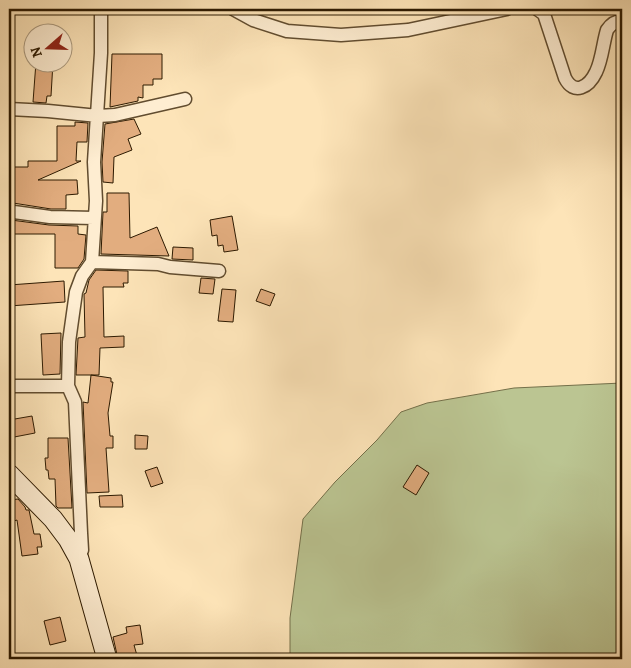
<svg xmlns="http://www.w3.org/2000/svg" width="631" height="668" font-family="Alegreya,serif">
<rect width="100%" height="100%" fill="#fde4b8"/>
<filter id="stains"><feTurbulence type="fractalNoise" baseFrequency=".004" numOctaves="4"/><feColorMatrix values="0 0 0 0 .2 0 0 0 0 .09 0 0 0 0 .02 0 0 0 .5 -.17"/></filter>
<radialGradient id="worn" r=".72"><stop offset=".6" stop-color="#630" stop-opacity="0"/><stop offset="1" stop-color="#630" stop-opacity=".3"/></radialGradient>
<path fill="#bbc592" stroke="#74704a" d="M622 383V659H290V618L303 519 335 482 377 440 401 412 427 403 514 388Z"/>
<path fill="#e2ad7f" stroke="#2d1a01" d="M112 54H162V79H153V85H143V98L138 97V101L110 107Z
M36 62H53L51 96H47L46 103 33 102Z
M134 119 141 134 128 139 132 150 114 157 113 183 103 182 102 162 105 124Z
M75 122 88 123 87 142H77L76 161H81L38 180H77L78 194 66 195V209H51L13 203 12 167H28V161H57V126H75Z
M107 193H129L130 238 157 227 169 256 101 254 103 212H107Z
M232 216 238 250 224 252 223 245 218 246 217 235 212 236 210 220Z
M11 220 49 225 78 226V234L86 235 84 259 78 268H55V234H11Z
M173 247 193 248V260L172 259Z
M96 270 128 271V283H123L124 287H103L104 337 124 336V347L100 348 99 375H76L78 338 85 337 84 294 86 293 89 280Z
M201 278 215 279 213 294 199 293Z
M64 281 65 302 9 306V285Z
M222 289 236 290 233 322 218 321Z
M261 289 275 294 270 306 256 301Z
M61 333 60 374 43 375 41 334Z
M91 375 111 378V382H113L108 413 110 436H113V448H106L109 492 87 493 83 402 88 403Z
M32 416 35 433 9 438V420Z
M135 435 148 436 147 449H135Z
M48 438H68L72 508H58L56 506 55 479H49L48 470H46L45 458H48Z
M417 465 429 473 416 495 403 487Z
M157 467 163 483 151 487 145 471Z
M122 495 123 507H100L99 496Z
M18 499 25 507 26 510H29L34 534H40L42 547H37L38 554 22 556 17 520 14 521 10 500Z
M60 617 66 641 50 645 44 621Z
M140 625 143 644 134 645 138 659H118L113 637 127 633 126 627Z"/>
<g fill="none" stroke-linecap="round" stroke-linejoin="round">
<defs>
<path id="minor" d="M233 9 253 20 287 31 341 35 408 30 507 9
M537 9 544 14 565 78C574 96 589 87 596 72 602 60 603 43 607 30 611 24 615 21 622 21
M9 109 48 111 98 116 115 115 185 99
M9 210 14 212 50 217 94 218
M92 262 158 264 170 267 219 271
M9 386H68
M79 559 82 550 81 533 75 402 68 386 69 342 76 292 82 276 92 262 96 201 94 162 101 53V9"/>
<path id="secondary" d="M9 474 53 519 68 539 79 559 107 659"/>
</defs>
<use href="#minor" stroke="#614c2f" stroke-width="15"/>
<use href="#secondary" stroke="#2d1a01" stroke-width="21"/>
<use href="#minor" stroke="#feedd1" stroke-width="12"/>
<use href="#secondary" stroke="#feedd1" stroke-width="19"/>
</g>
<rect width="631" height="668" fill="none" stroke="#fde4b8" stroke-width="30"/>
<rect x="10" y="10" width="611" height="648" fill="none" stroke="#2d1a01" stroke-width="2.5"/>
<rect x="15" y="15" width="601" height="638" fill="none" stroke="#2d1a01"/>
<g transform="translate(48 48) rotate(250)"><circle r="24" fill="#feedd1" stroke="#aa997e"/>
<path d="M0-4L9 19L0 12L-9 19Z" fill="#8f2418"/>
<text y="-8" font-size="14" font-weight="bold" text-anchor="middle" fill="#2d1a01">N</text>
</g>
<rect width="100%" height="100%" filter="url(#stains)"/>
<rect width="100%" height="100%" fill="url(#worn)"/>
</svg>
